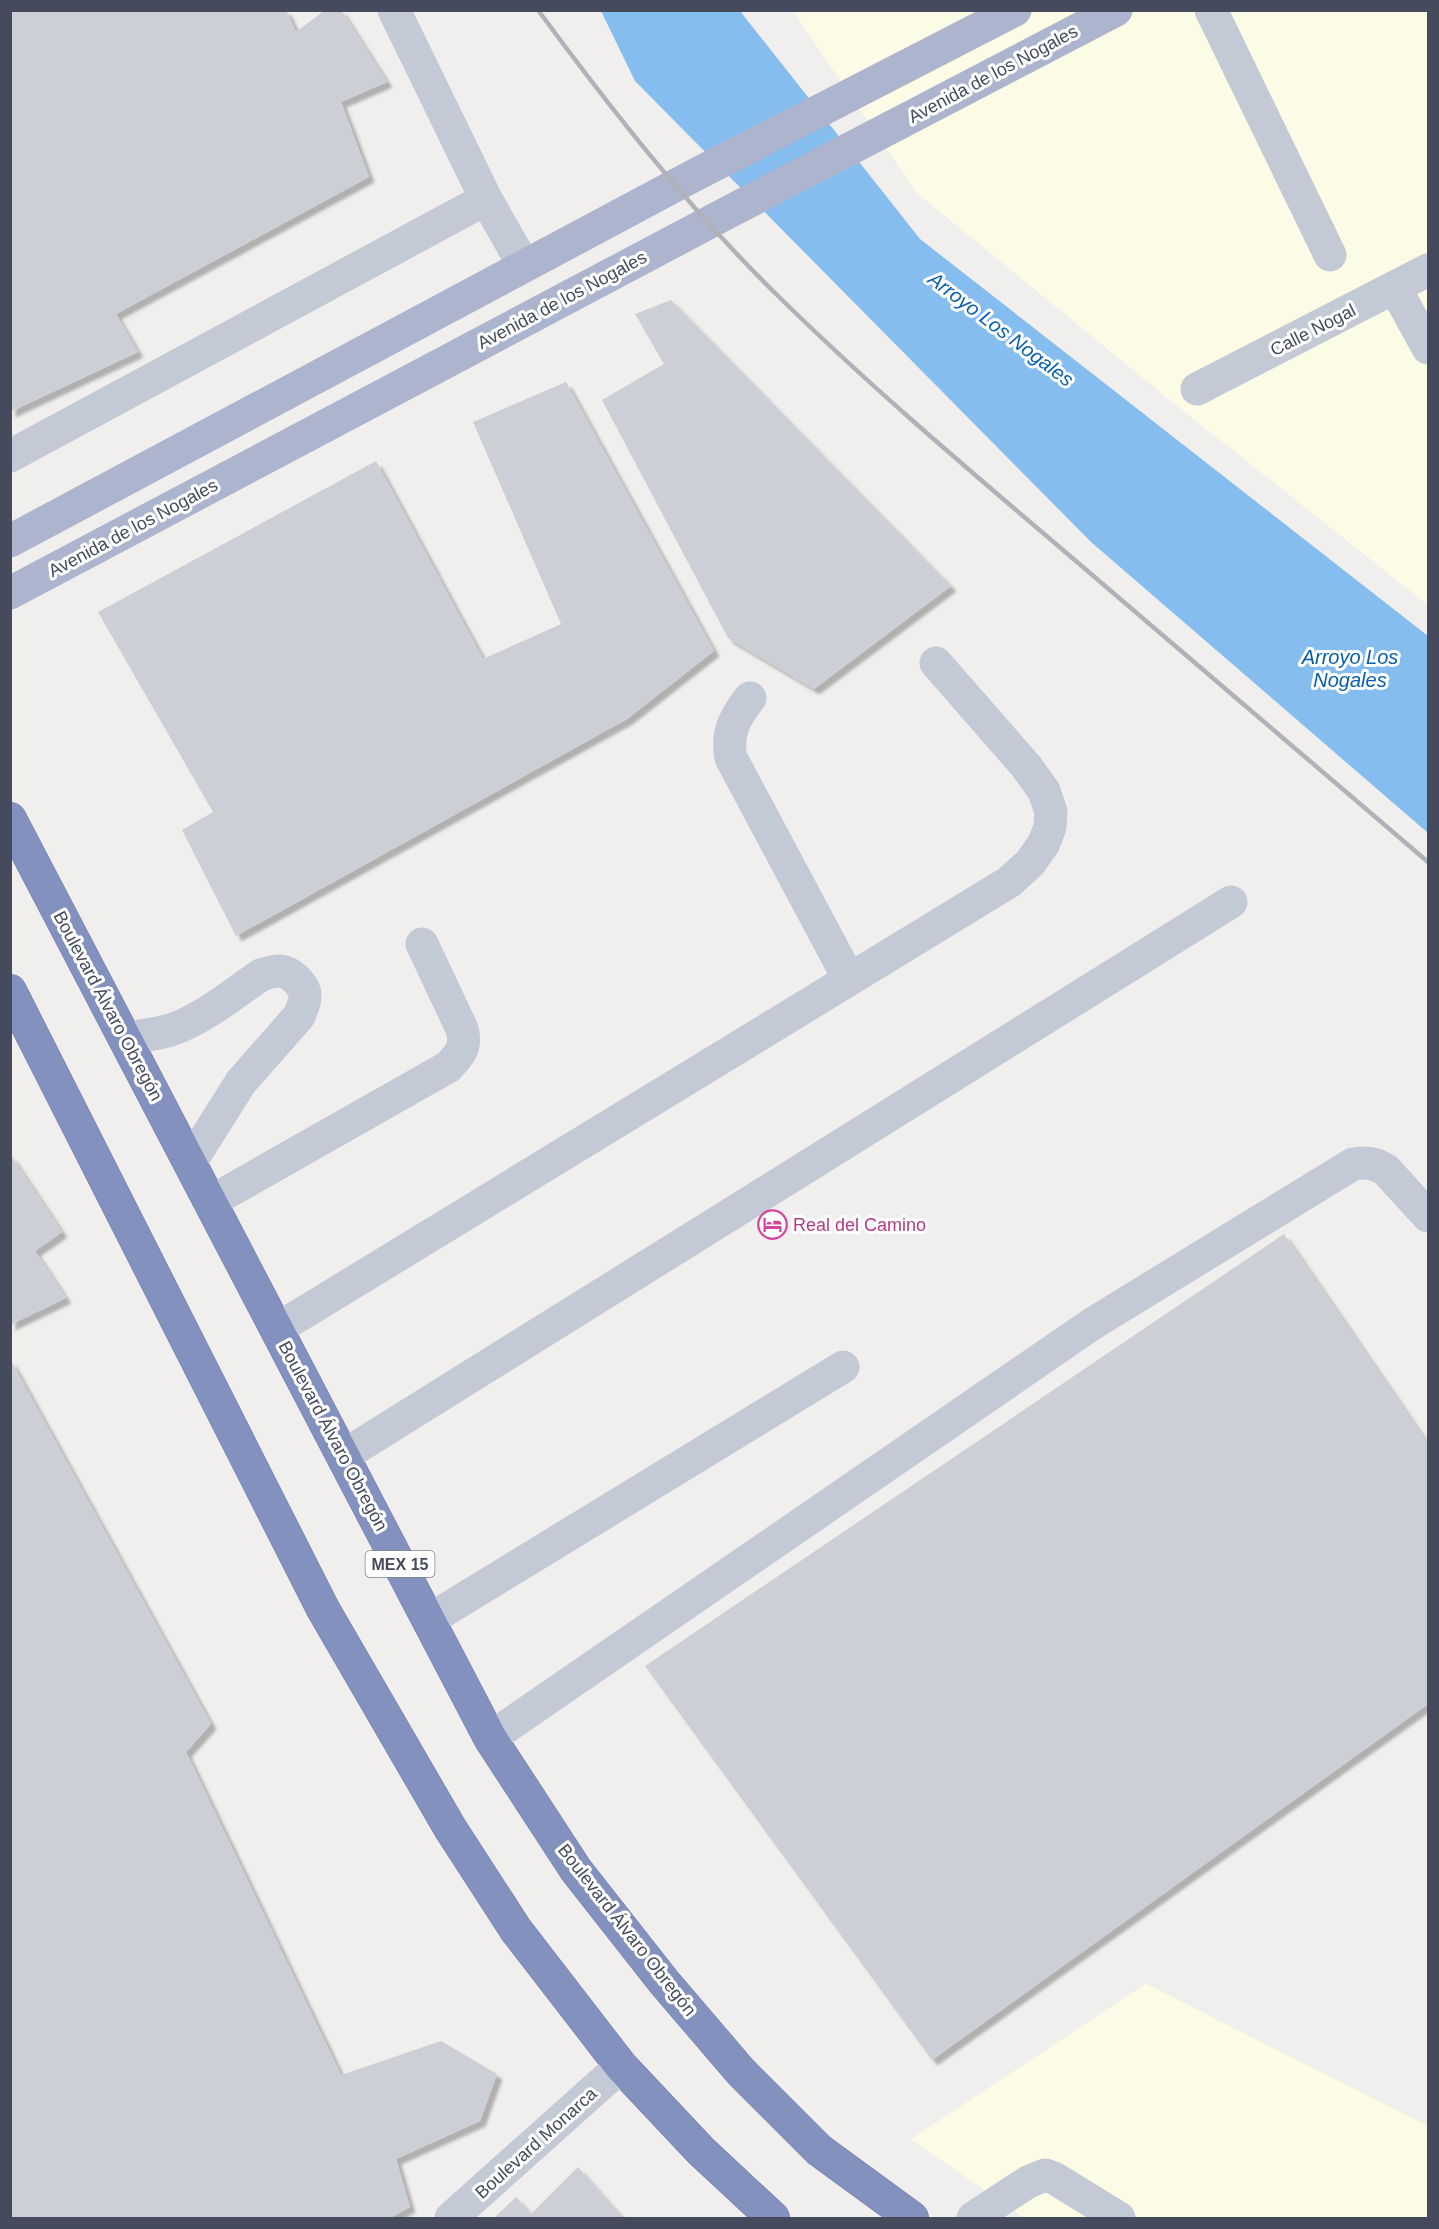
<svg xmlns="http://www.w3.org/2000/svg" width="1439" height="2229" font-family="Arial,sans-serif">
<defs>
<filter id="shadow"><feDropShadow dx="5.5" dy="5.5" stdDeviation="1.5" flood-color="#0004"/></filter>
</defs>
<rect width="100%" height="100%" fill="#f1efee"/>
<path fill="#fcfce6" d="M793 11H1428V605L1171 401 917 193Z
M1146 1984 1428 2126V2218H1024L911 2139Z"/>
<path fill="#85bdef" d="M601 11H740L920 239 1428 636V833L1091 542 635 81Z"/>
<path fill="#cdcfd6" filter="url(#shadow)" d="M10 10H286L296 32 325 10H341L387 82 341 102 369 177 116 314 138 352 10 412Z
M671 300 951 586 814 689 728 638 602 400 664 364 635 314Z
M566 382 714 651 627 719 236 936 182 830 213 812 98 612 376 461 483 659 561 624 473 422Z
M10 1154 62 1232 35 1251 66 1298 10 1325Z
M1284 1234 1428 1444V1704L932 2060 645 1666Z
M10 1359 211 1724 186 1752 341 2075 441 2041 497 2074 480 2121 396 2159 410 2207 390 2218H10Z
M578 2167 623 2218H494L516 2197 531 2214Z"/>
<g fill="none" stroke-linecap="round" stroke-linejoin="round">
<defs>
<path id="highway" d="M10 819 490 1738 576 1870 664 1982 741 2072 819 2150 912 2218
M10 991 323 1609 450 1828 516 1930 621 2066 701 2151 773 2218"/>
</defs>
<use href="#highway" stroke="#6f7bab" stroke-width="34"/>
<path stroke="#c4c9d6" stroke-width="33" d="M1211 10 1330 255
M486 199 524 266
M1395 288 1428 348
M1197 389 1428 270
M10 456 486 199 394 10
M750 698C735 717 726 733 731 758L849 979
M125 1038C142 1036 160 1034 176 1028 207 1016 234 993 261 975 267 973 273 971 280 971 291 972 306 986 305 997 305 1004 301 1010 299 1016L241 1082 190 1163
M210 1202 448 1067C460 1055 467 1046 462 1029L422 944
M277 1329 1009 882 1030 863 1044 843 1050 827 1051 812 1044 791 1026 766 936 663
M343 1456 1231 902
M429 1620 843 1367
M490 1738 1092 1324 1353 1164C1366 1162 1375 1163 1386 1170L1428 1216
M451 2218 621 2066
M973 2218 1028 2182 1045 2175 1054 2178 1119 2218"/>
<path stroke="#acb4ce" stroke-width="33" d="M10 541 693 176 1015 10
M10 593 725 214 1116 10"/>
<use href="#highway" stroke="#8391bf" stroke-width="33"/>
<path stroke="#b0b1b9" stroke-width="4.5" d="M538 10C611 109 686 205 773 291 867 384 969 470 1070 556 1189 658 1309 760 1428 862"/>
</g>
<defs>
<symbol id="hotel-ring" viewBox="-11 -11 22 22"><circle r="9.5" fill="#fff" stroke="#d1479c" stroke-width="1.5"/><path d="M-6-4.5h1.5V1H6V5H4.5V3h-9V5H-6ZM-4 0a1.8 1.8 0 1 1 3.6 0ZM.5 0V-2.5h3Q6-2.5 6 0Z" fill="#d1479c"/></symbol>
</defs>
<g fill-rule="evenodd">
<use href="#hotel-ring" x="756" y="1208" width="33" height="33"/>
</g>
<g text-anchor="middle" stroke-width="6" stroke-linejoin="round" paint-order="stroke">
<rect fill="#fff" stroke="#7d818d" stroke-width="1.5" x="365.5" y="1551" width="69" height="26" rx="4.5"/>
<g font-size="16" font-weight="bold" fill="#454b5c">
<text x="400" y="1570">MEX 15</text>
</g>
<g font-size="18" fill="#454b5c" stroke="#fff">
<text transform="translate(993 74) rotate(-28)" y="6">Avenida de los Nogales</text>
<text transform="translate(562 300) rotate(-28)" y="6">Avenida de los Nogales</text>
<text transform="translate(1313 330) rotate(-27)" y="6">Calle Nogal</text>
<text transform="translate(133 528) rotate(-28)" y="6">Avenida de los Nogales</text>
<text transform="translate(108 1006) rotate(62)" y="6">Boulevard Álvaro Obregón</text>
<text transform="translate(333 1436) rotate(62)" y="6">Boulevard Álvaro Obregón</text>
<text transform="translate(627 1930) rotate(52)" y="6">Boulevard Álvaro Obregón</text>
<text transform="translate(536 2143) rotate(-42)" y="6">Boulevard Monarca</text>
</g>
<g font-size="18" fill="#b23c85" stroke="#fff" text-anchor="start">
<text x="793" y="1231">Real del Camino</text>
</g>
<g font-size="20" font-style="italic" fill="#075fae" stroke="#fff">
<text transform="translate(1001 329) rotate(37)" y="7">Arroyo Los Nogales</text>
<text x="1350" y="664">Arroyo Los<tspan x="1350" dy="23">Nogales</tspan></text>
</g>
</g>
<rect width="1439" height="2229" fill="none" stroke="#454b5c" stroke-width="24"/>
</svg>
